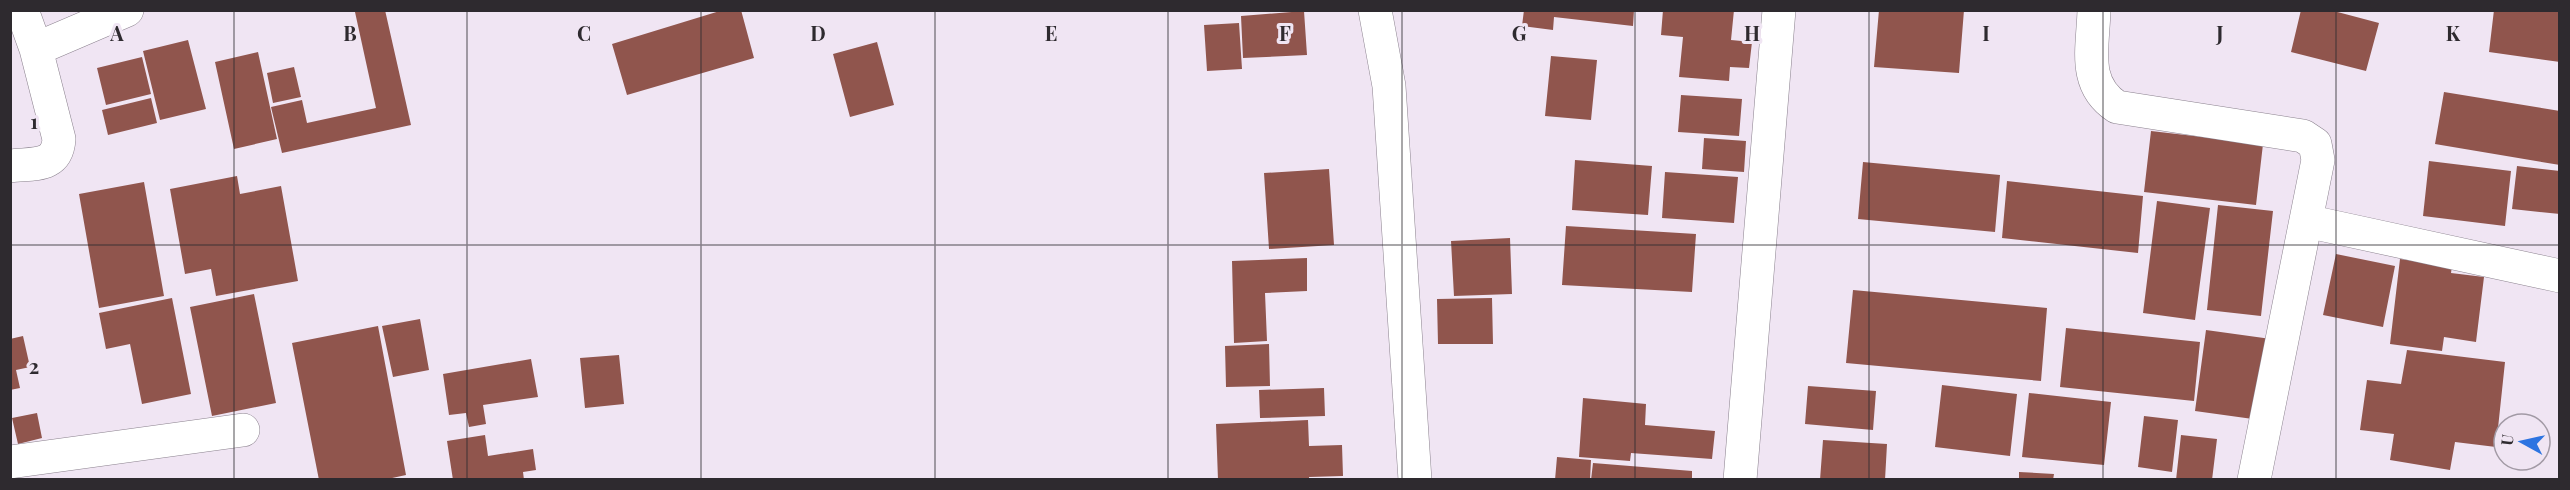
<svg xmlns="http://www.w3.org/2000/svg" width="2570" height="490" font-family="'Playfair Display',serif">
<rect width="100%" height="100%" fill="#f0e5f3"/>
<path fill="#90554d" d="M385 10 411 125 282 153 271 107 302 100 307 123 376 108 355 12Z
M723 10H741L754 58 627 95 612 44Z
M1524 10H1634L1633 26 1554 17 1553 30 1522 26Z
M1663 10H1734L1731 40 1752 42 1749 68 1730 67 1729 81 1679 77 1683 37 1661 35Z
M1879 10H1964L1959 73 1874 67Z
M2301 10H2330L2379 23 2366 71 2291 52Z
M2494 10H2560V62L2489 52Z
M1304 11 1307 55 1243 58 1241 16Z
M1239 23 1242 69 1207 71 1204 25Z
M188 40 206 109 160 120 143 51Z
M877 42 894 105 850 117 833 54Z
M258 52 277 139 234 149 215 62Z
M1551 56 1597 60 1591 120 1545 116Z
M142 57 151 94 106 105 97 68Z
M294 67 301 97 273 103 267 73Z
M2444 92 2560 111V165L2435 144Z
M1681 95 1742 99 1739 136 1678 132Z
M151 98 157 123 108 135 102 110Z
M2151 131 2263 144 2256 205 2144 192Z
M1704 138 1746 141 1744 172 1702 169Z
M1575 160 1652 166 1648 215 1572 210Z
M2429 161 2511 171 2505 226 2423 216Z
M1863 162 2000 175 1995 232 1858 219Z
M2517 166 2560 171V214L2512 209Z
M1329 169 1334 245 1269 249 1264 173Z
M1665 172 1738 177 1734 223 1662 218Z
M237 176 240 194 281 186 298 281 216 296 211 269 185 274 170 189Z
M2007 181 2143 196 2138 253 2002 238Z
M144 182 164 296 99 308 79 194Z
M2157 201 2210 208 2195 320 2143 313Z
M2218 205 2273 211 2261 316 2207 310Z
M1566 226 1696 234 1692 292 1562 285Z
M1510 238 1512 294 1454 296 1451 241Z
M2336 254 2395 266 2383 327 2323 315Z
M1307 258V291L1265 293 1267 341 1234 343 1232 261Z
M2400 259 2452 266 2451 273 2484 277 2476 342 2444 337 2442 351 2390 344Z
M1853 290 2047 308 2041 381 1846 363Z
M254 294 276 403 212 416 190 307Z
M172 298 191 394 142 404 130 344 106 349 99 313Z
M1492 298 1493 344H1438L1437 299Z
M420 319 429 370 393 377 382 326Z
M378 326 406 475 383 480H319L292 343Z
M2066 328 2200 342 2194 401 2060 387Z
M2206 330 2271 339 2260 420 2195 411Z
M23 336 30 367 16 370 20 388 10 390V339Z
M1269 344 1270 386 1226 387 1225 346Z
M2407 350 2505 362 2496 447 2455 442 2450 470 2390 460 2394 434 2360 430 2367 380 2401 384Z
M619 355 624 404 585 408 580 358Z
M531 359 538 397 483 405 486 424 469 427 466 413 449 415 443 374Z
M1942 385 2017 394 2010 456 1935 447Z
M1808 386 1876 391 1873 430 1805 424Z
M1324 388 1325 416 1260 418 1259 390Z
M2029 393 2111 402 2104 465 2022 457Z
M1583 398 1646 404 1645 425 1715 431 1712 459 1631 453 1630 461 1579 457Z
M37 413 42 438 18 444 12 418Z
M2144 416 2178 420 2172 472 2138 467Z
M1308 420 1309 446 1342 445 1343 476 1309 477V480H1218L1216 424Z
M485 435 488 456 533 449 536 470 523 472 524 480H453L447 441Z
M2181 435 2217 439 2212 480H2176Z
M1823 440 1887 444 1885 480H1820Z
M1557 457 1591 460 1590 480H1555Z
M1593 463 1692 471V480H1591Z
M2019 472 2054 474 2053 480H2019Z"/>
<g fill="none" stroke-linecap="round" stroke-linejoin="round">
<defs>
<path id="street" d="M22 10 36 49 127 10
M1375 10 1389 86 1415 480
M2094 10C2093 48 2082 84 2117 107L2303 136 2315 144 2318 160 2254 480
M10 166C34 163 57 168 59 139L36 49
M2306 221 2560 276
M10 462 243 430
M1740 480 1779 10"/>
</defs>
<use href="#street" stroke="#8b828e" stroke-width="34"/>
<use href="#street" stroke="#fff" stroke-width="33"/>
</g>
<path fill="none" stroke="#2e2a2f" stroke-width="1.5" stroke-opacity="0.55" d="M234 10V480M467 10V480M701 10V480M935 10V480M1168 10V480M1402 10V480M1635 10V480M1869 10V480M2103 10V480M2336 10V480M10 245H2560"/>
<g font-size="20" text-anchor="middle" font-weight="bold" fill="#2e2a2f" stroke="#f0e5f3" stroke-width="6" stroke-linejoin="round" paint-order="stroke">
<text x="117" y="41">A</text>
<text x="350" y="41">B</text>
<text x="584" y="41">C</text>
<text x="818" y="41">D</text>
<text x="1051" y="41">E</text>
<text x="1285" y="41">F</text>
<text x="1519" y="41">G</text>
<text x="1752" y="41">H</text>
<text x="1986" y="41">I</text>
<text x="2220" y="41">J</text>
<text x="2453" y="41">K</text>
<text x="34" y="129">1</text>
<text x="34" y="374">2</text>
</g>
<rect width="2570" height="490" fill="none" stroke="#2e2a2f" stroke-width="24"/>
<g transform="translate(2522 442) rotate(278)"><circle r="28" fill="#f0e5f3" stroke="#a29aa5" stroke-width="1.5"/>
<path d="M0-4.5L10 22L0 15L-10 22Z" fill="#2d74e1"/>
<text y="-9" font-size="16" font-weight="bold" text-anchor="middle" fill="#2e2a2f">U</text>
</g>
</svg>
